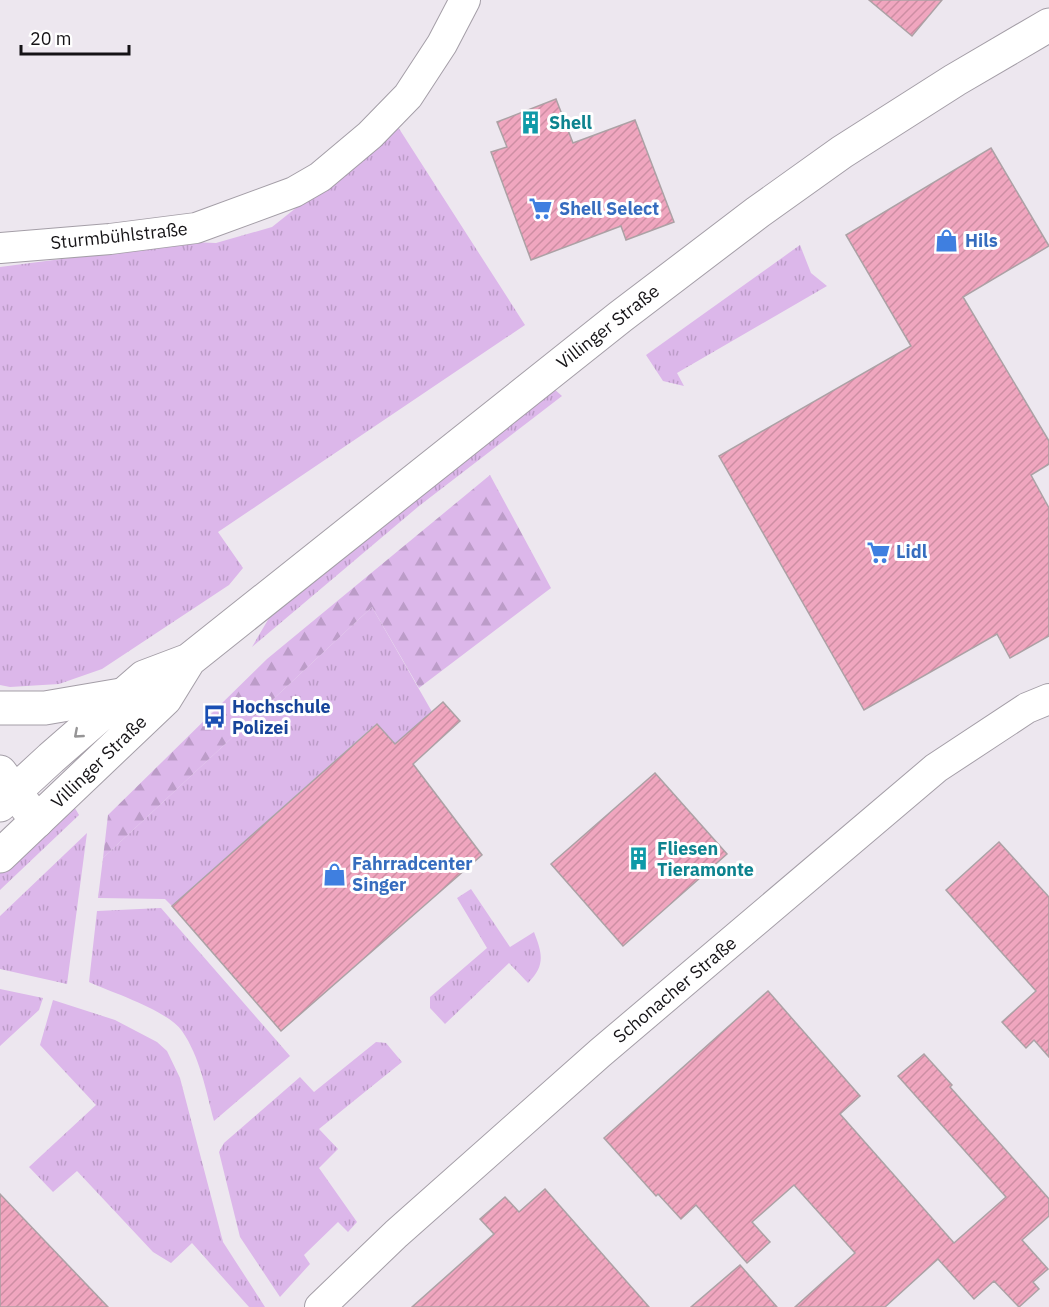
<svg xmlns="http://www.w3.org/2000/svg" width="1049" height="1307" font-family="'IBM Plex Sans',sans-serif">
<defs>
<pattern id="grass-tufts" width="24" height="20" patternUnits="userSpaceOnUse" patternTransform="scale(1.5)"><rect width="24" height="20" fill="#dcb7ea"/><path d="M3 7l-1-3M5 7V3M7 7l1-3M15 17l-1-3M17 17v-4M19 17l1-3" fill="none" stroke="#bc9cc8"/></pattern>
<pattern id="forest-firs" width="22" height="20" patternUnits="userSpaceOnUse" patternTransform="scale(1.5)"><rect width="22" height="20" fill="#dcb7ea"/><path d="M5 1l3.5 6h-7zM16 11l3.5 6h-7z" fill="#bc9cc8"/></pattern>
<pattern id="building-hatch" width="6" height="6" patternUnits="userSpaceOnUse" patternTransform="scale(1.5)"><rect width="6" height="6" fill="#f0a6bf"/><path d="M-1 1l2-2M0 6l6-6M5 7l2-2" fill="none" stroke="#cd8ea3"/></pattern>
</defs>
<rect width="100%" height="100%" fill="#ede7ef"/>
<path fill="url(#grass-tufts)" d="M398 127 525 325 218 532 243 568 229 585 102 669 59 684 10 687 0 685V267L192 242 216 243 272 227Z
M800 245 811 273 827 286 677 373 684 386 663 381 646 355Z
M553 388 562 396 419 506 252 647 269 618 362 537Z
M372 607 443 731 428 739 417 725 395 744 376 724 172 906 165 899 98 898 103 858Z
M72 803 79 815 0 890V873Z
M87 833 67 984 0 969V916Z
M471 889 510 947 534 932C542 953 546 965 528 983L509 963 445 1024 430 1008V997L487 948 457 898Z
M161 908 290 1056 214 1121C206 1091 200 1057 182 1031 167 1010 113 993 89 982L97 911Z
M0 989 43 998 39 1010 0 1046Z
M53 1000 115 1020 157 1042 167 1051 180 1078 223 1242 265 1307H249L192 1243 171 1263 153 1252 77 1171 53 1192 29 1167 96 1105 40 1045Z
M376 1042 386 1043 402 1062 319 1129 338 1149 319 1168 357 1222 348 1232 338 1222 304 1255 310 1264 280 1297 240 1237 219 1152 224 1143 300 1077 314 1092Z"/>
<path fill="url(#forest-firs)" d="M490 475 551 588 419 688 372 607 103 858 108 815 267 659Z"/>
<path fill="url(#building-hatch)" stroke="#aca1a5" stroke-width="1.5" d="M869 0H942L912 36Z
M556 99 573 143 635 120 674 222 626 240 621 226 531 260 491 152 507 147 497 122Z
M991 148 1049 246 963 297 1049 441V464L1031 475 1049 508V636L1010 658 997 634 864 710 719 456 911 346 846 235Z
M443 702 460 721 413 764 482 855 281 1031 172 906 377 724 395 744Z
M655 773 727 854 623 946 551 864Z
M999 842 1049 897V1057L1034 1040 1026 1048 1002 1022 1036 991 946 890Z
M768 991 860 1096 840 1114 954 1243 1006 1197 898 1076 924 1054 952 1085 950 1087 1049 1199V1216L1022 1240 1048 1269 1033 1282 1039 1289 1019 1307 994 1281 974 1299 938 1259 885 1307H795L855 1253 794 1185 752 1222 770 1242 747 1263 696 1205 681 1219 658 1194 656 1196 604 1138Z
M545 1189 649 1307H412L494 1234 480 1219 505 1197 519 1212Z
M0 1194 108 1307H0Z
M740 1265 777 1307H691Z"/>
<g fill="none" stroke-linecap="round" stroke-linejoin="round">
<defs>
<path id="minor" d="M0 248 110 239 196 228 294 192 320 177 370 135 408 96 442 44 465 0
M320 1307 396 1234 600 1053 936 768 1027 708 1049 699"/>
<path id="tertiary" d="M0 708H45L121 695
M0 772 37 821"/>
<path id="secondary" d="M0 805 51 758 144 677 189 660 620 317 758 212 842 152 955 80 1049 25
M0 856 165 699 189 660"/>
</defs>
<use href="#minor" stroke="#a49ea7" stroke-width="32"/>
<use href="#tertiary" stroke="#a49ea7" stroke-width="35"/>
<use href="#secondary" stroke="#a49ea7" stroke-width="35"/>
<use href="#minor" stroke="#fff" stroke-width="30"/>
<use href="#tertiary" stroke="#fff" stroke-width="33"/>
<use href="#secondary" stroke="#fff" stroke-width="33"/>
</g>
<defs><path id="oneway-chevron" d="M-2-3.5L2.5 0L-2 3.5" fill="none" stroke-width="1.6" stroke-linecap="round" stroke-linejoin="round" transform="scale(1.5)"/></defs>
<use stroke="#969596" href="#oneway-chevron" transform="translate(78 734) rotate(139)"/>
<defs>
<symbol id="building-bare" viewBox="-9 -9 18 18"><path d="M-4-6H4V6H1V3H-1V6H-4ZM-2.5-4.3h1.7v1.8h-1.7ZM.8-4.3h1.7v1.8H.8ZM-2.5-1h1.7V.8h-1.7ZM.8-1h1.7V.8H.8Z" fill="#0f9aa8" stroke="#fff" stroke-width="2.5" paint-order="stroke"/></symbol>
<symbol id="supermarket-bare" viewBox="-9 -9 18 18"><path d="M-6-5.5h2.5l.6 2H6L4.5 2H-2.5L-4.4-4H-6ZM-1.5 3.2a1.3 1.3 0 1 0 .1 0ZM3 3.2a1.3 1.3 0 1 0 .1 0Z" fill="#3f7fe0" stroke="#fff" stroke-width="2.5" paint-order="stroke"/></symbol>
<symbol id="shop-bare" viewBox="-9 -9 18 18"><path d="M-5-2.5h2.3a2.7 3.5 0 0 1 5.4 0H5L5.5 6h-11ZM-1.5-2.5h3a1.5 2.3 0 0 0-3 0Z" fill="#3f7fe0" stroke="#fff" stroke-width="2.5" paint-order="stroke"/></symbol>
<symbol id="bus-bare" viewBox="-9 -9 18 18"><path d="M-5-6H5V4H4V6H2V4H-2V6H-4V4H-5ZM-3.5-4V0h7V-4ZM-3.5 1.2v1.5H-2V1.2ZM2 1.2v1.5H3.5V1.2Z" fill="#1a4fb4" stroke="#fff" stroke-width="2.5" paint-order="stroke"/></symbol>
</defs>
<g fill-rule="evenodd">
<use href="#building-bare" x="514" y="106" width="33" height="33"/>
<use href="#supermarket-bare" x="524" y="192" width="33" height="33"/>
<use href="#shop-bare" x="930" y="224" width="33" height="33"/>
<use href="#supermarket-bare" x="862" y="536" width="33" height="33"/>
<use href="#bus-bare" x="198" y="700" width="33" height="33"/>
<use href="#building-bare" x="622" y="842" width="33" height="33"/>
<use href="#shop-bare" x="318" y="858" width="33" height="33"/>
</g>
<g text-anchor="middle" stroke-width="6" stroke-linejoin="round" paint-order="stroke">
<g font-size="18" font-weight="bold" fill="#0d838f" stroke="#fff" text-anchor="start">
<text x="549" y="129">Shell</text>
<text x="657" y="855">Fliesen<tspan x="657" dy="21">Tieramonte</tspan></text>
</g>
<g font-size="18" font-weight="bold" fill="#366cbe" stroke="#fff" text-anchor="start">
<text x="559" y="215">Shell Select</text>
<text x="965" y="247">Hils</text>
<text x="896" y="558">Lidl</text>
<text x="352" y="870">Fahrradcenter<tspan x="352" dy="21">Singer</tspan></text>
</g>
<g font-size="18" fill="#151316" stroke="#fff">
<text transform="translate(119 236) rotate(-6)" y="6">Sturmbühlstraße</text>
<text transform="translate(608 327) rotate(-38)" y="6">Villinger Straße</text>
<text transform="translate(99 762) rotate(-44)" y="6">Villinger Straße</text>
<text transform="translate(675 990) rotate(-40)" y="6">Schonacher Straße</text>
</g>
<g font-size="18" font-weight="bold" fill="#164399" stroke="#fff" text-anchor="start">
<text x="232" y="713">Hochschule<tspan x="232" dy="21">Polizei</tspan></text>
</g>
</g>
<path d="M21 45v9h108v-9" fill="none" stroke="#151316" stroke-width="3"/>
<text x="30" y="45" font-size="18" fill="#151316" stroke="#ffffff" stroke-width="4.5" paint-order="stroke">20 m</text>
</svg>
